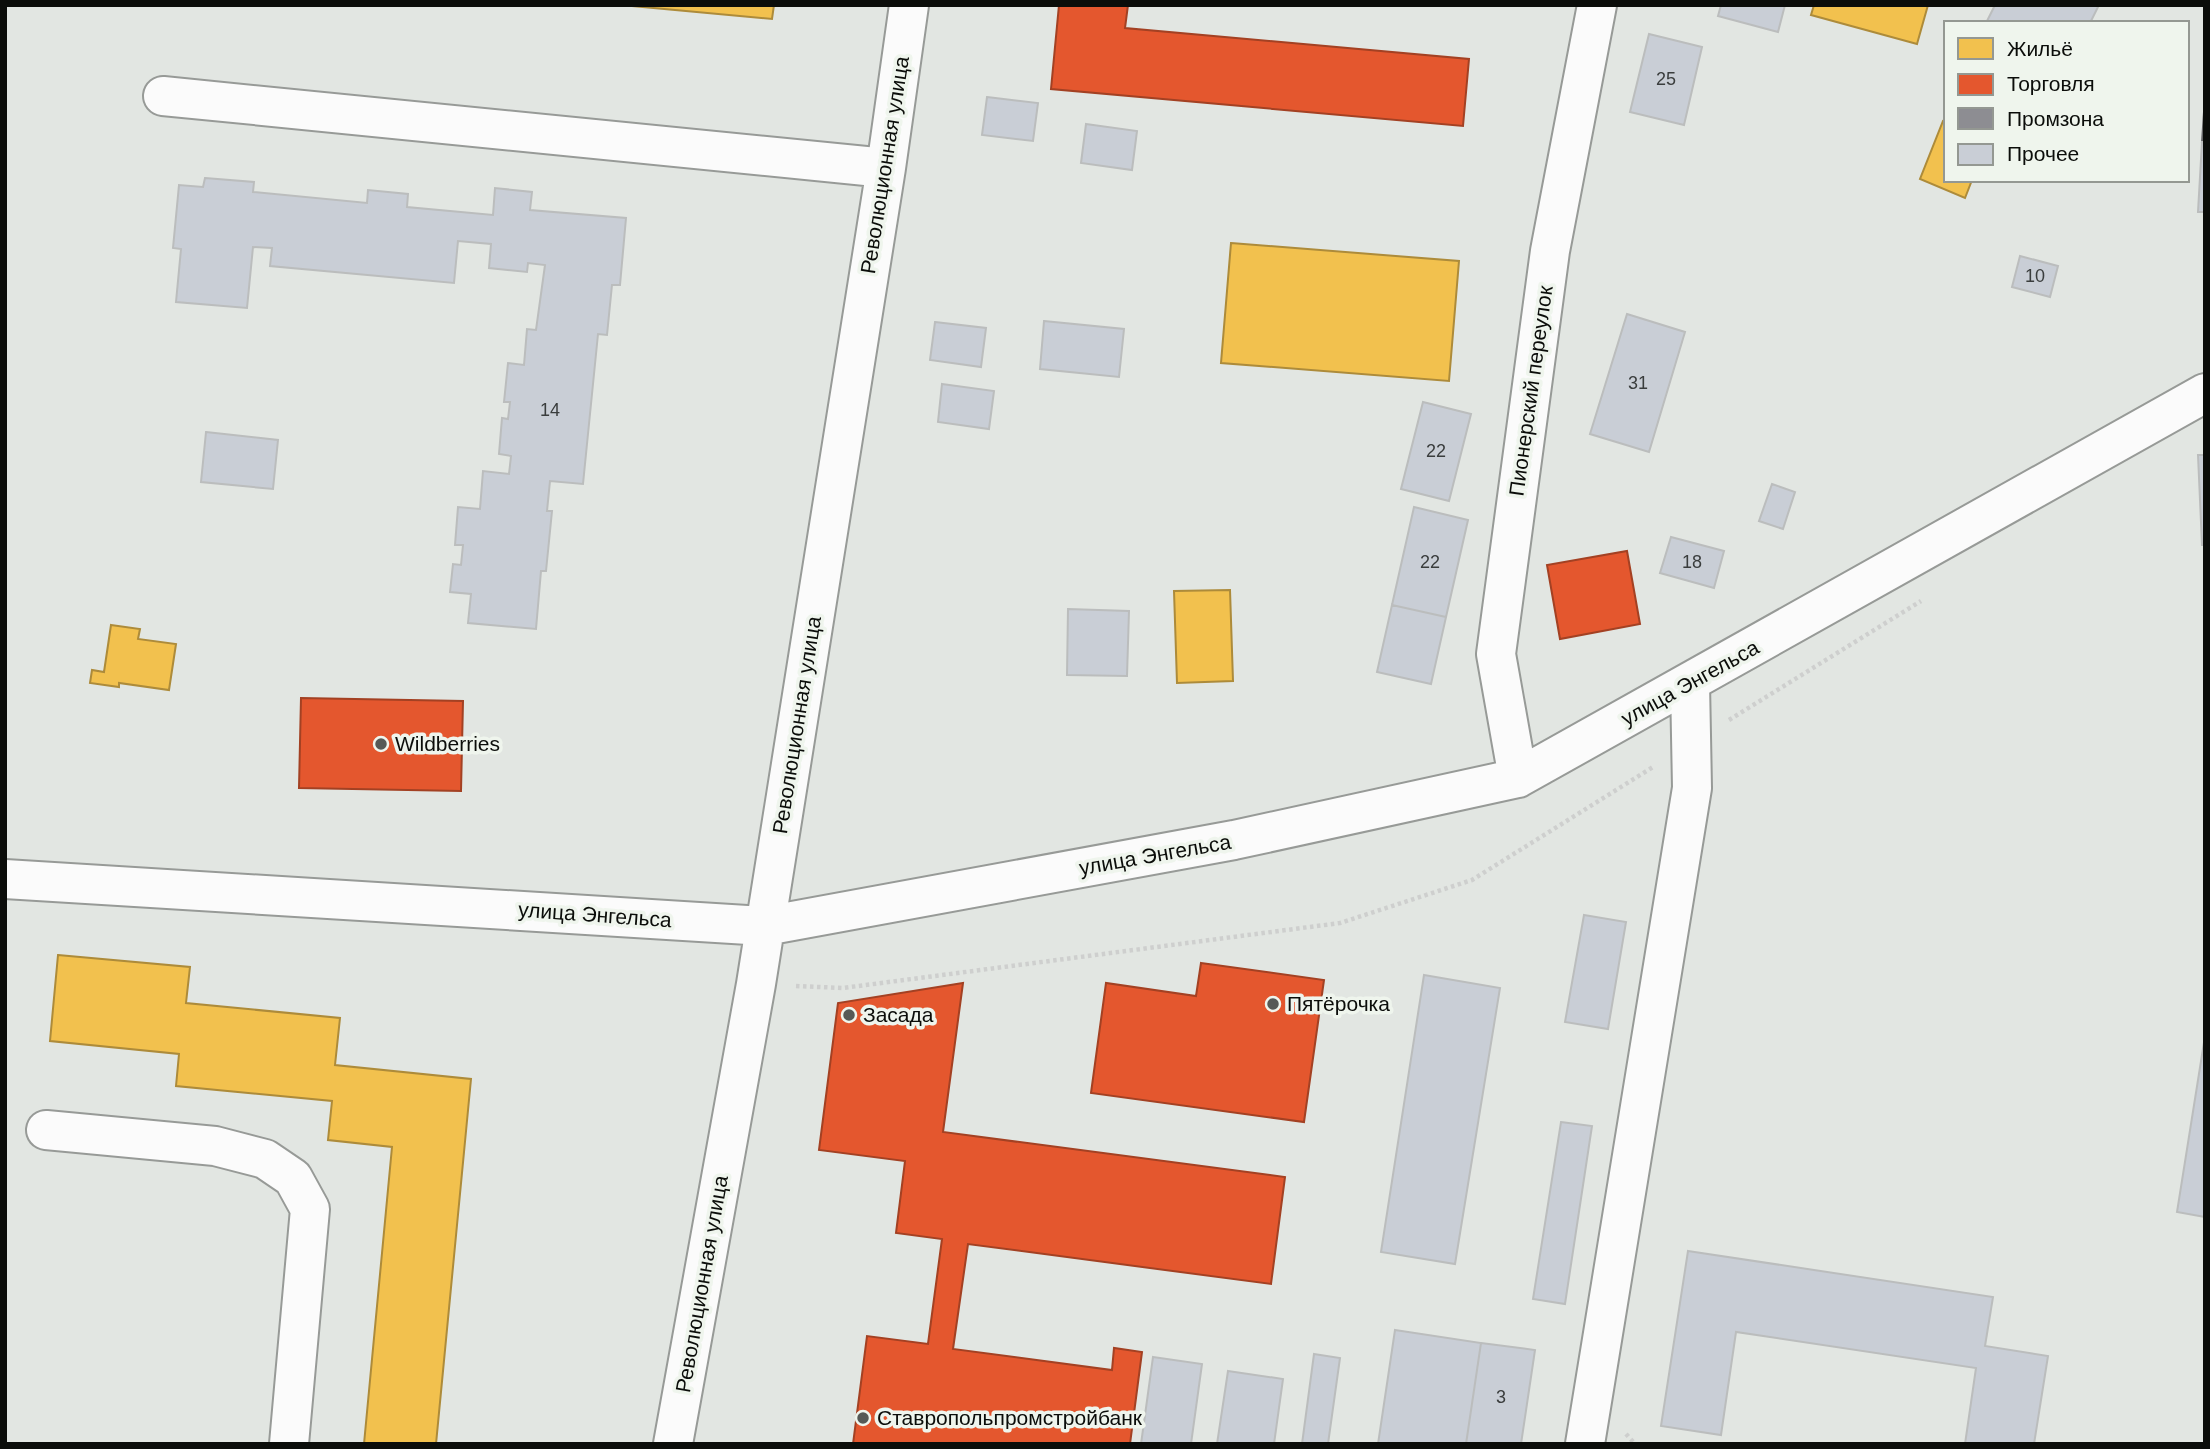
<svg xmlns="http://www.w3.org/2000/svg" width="2210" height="1449" font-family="Helvetica,sans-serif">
<rect width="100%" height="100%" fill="#e2e6e2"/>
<path fill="#f2c14e" stroke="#ad8b3a" stroke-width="2" d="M621 5H774L772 19Z
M1814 5H1928L1917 44 1811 15Z
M1943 121 1946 122V180H1972L1965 198 1920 179Z
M1231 243 1459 261 1449 381 1221 363Z
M1230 590 1233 681 1177 683 1174 591Z
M111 625 140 629 138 639 176 644 169 690 119 683V687L90 683 92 670 104 672Z
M58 955 190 967 186 1003 340 1018 335 1065 471 1079 436 1444H364L392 1147 328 1140 332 1101 176 1086 179 1054 50 1041Z"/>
<path fill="#e4572e" stroke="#a34123" stroke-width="2" d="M1059 5H1128L1125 28 1469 59 1463 126 1051 89Z
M1627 551 1640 624 1560 639 1547 565Z
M301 698 463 701 461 791 299 788Z
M1201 963 1324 980 1304 1122 1091 1093 1106 983 1196 996Z
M963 983 943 1132 1285 1177 1271 1284 968 1244 953 1349 1112 1370 1114 1348 1142 1352 1130 1444H853L867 1336 928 1344 942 1239 896 1233 905 1161 819 1150 838 1003Z"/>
<path fill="#8d8d92" stroke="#666769" stroke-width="2" d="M2205 97V142H2202Z"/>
<path fill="#c9ced6" stroke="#bbbdbd" stroke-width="2" d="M1721 5H1785L1778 32 1718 16Z
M1995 5H2099L2090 23H1986Z
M1649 34 1702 47 1684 125 1630 112Z
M987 97 1038 103 1033 141 982 135Z
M1086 124 1137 131 1132 170 1081 163Z
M2202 142H2205V212H2198Z
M205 178 254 182 253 192 367 203 368 190 408 194 407 207 493 215 495 188 532 192 530 210 626 218 620 285H612L607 335 598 334 583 484 550 481 547 511H552L546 571H541L536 629 468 623 471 594 450 592 453 564 461 565 463 545H455L458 507 480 509 483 471 509 474 511 456 499 454 502 418 508 419 510 402H504L508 363 524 365 527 329 536 330 545 265 528 263 527 272 489 268 491 244 458 241 454 283 270 266 272 248 253 247 247 308 176 302 181 249 173 248 179 185 203 187Z
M2020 256 2058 266 2050 297 2012 287Z
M1627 314 1685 332 1649 452 1590 434Z
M1044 321 1124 329 1119 377 1040 369Z
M935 322 986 328 981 367 930 360Z
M942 384 994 391 989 429 938 422Z
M1423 402 1471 414 1449 501 1401 489Z
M206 432 278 440 273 489 201 482Z
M2198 455H2205V545H2202Z
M1772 484 1795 492 1783 529 1759 521Z
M1414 507 1468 520 1446 617 1392 605Z
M1671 537 1724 551 1714 588 1660 573Z
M1392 605 1446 617 1431 684 1377 672Z
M1068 609 1129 611 1127 676 1067 675Z
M1584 915 1626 922 1608 1029 1565 1022Z
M1424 975 1500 988 1455 1264 1381 1252Z
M2205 1036V1217L2177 1212Z
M1561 1122 1592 1126 1565 1304 1533 1299Z
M1688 1251 1993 1297 1985 1346 2048 1356 2034 1444H1965L1976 1368 1736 1332 1721 1435 1661 1426Z
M1395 1330 1481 1343 1466 1444H1378Z
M1481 1343 1535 1350 1521 1444H1466Z
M1314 1354 1340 1358 1328 1444H1302Z
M1153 1357 1202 1364 1191 1444H1141Z
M1228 1371 1283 1379 1274 1444H1217Z"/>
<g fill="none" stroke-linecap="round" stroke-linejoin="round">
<defs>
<path id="minor" d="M163 96 886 168
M1518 778 1496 654 1550 251 1597 5
M5 879 765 926 1234 840 1518 778 2205 393
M46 1130 215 1146 265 1159 293 1178 310 1209 289 1444
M673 1444 756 984 886 168 909 5
M1585 1444 1692 788 1690 683"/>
</defs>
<use href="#minor" stroke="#979a97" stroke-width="42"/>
<path stroke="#cecfce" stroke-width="4.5" stroke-dasharray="3.5 3.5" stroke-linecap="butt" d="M1729 720 1921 601
M796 986 843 988 1340 923 1472 880 1653 767
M1626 1434 1635 1444"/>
<use href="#minor" stroke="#fbfbfb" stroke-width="38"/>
</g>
<g fill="#565956" stroke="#eff5ed" stroke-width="2.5">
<circle cx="381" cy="744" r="7"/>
<circle cx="1273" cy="1004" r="7"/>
<circle cx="849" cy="1015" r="7"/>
<circle cx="863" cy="1418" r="7"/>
</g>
<g text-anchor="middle" stroke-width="7" stroke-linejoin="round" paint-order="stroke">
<g font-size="18" fill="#3a3d3d">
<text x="1666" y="85">25</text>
<text x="2035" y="282">10</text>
<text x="1638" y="389">31</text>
<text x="550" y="416">14</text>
<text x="1436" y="457">22</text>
<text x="1430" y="568">22</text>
<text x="1692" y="568">18</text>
<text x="1501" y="1403">3</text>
</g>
<g font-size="21" fill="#0b0d0a" stroke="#eff5ed">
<text transform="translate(885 165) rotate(-81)" y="7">Революционная улица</text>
<text transform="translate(1531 391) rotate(-82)" y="7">Пионерский переулок</text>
<text transform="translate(1690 683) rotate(-29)" y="7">улица Энгельса</text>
<text transform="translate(797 725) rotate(-81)" y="7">Революционная улица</text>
<text transform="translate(1155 855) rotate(-10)" y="7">улица Энгельса</text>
<text transform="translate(595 915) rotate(4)" y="7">улица Энгельса</text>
<text transform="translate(702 1284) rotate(-80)" y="7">Революционная улица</text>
</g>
<g font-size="21" fill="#0b0d0a" stroke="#eff5ed" text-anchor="start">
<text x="395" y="751">Wildberries</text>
<text x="1287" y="1011">Пятёрочка</text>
<text x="863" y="1022">Засада</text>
<text x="877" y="1425">Ставропольпромстройбанк</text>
</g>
</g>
<rect width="2210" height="1449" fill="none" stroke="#0b0d0a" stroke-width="14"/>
<rect x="1944" y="21" width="245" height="161" fill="#eff5ed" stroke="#949892" stroke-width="2"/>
<rect x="1958" y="38" width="35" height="21" fill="#f2c14e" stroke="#949892" stroke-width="2"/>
<text x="2007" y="56" font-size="21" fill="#0b0d0a">Жильё</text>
<rect x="1958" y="74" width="35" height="21" fill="#e4572e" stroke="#949892" stroke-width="2"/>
<text x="2007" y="91" font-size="21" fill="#0b0d0a">Торговля</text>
<rect x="1958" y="108" width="35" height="21" fill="#8d8d92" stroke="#949892" stroke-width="2"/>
<text x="2007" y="126" font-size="21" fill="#0b0d0a">Промзона</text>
<rect x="1958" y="144" width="35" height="21" fill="#c9ced6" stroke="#949892" stroke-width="2"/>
<text x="2007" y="161" font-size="21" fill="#0b0d0a">Прочее</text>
</svg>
